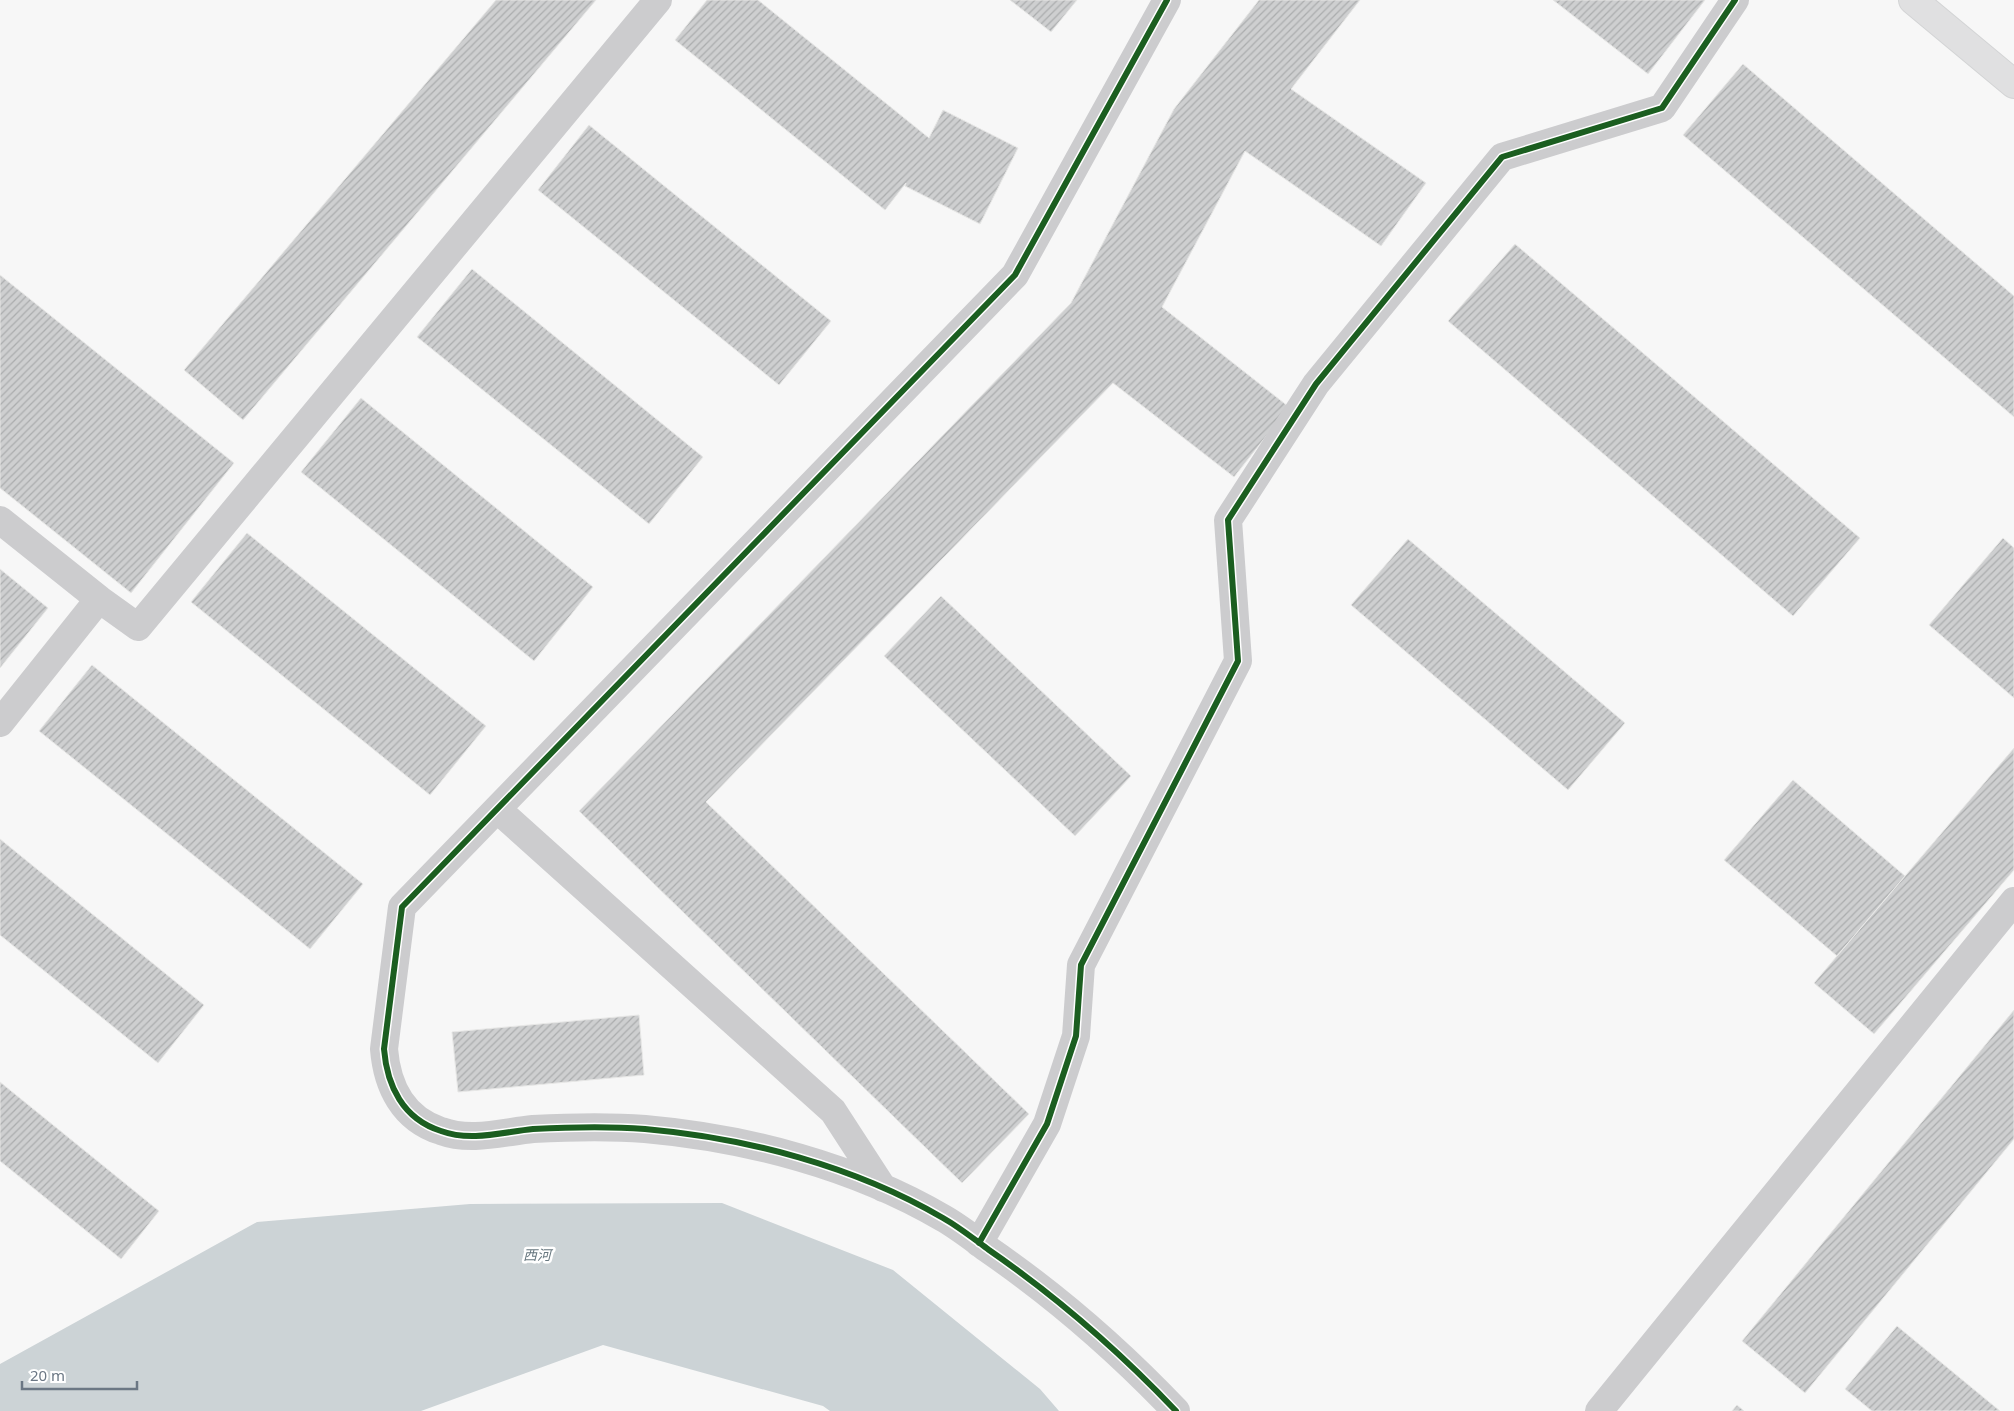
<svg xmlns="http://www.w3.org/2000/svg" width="2014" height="1411" font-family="'Noto Sans','Noto Sans SC',sans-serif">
<defs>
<pattern id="building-hatch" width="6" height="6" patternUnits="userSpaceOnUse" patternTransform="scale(1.25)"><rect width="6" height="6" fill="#cecfd0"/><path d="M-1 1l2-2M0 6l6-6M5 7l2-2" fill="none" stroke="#abadae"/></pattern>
</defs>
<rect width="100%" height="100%" fill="#f7f7f7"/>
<path fill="#ccd3d6" d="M722 1203 893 1270 1040 1389 1059 1411H830L823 1406 603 1345 421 1411H0V1364L257 1222 470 1204Z"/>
<path fill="url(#building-hatch)" stroke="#e7e7e6" d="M496 0H596L243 420 184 370Z
M707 0H758L929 138 943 110 1018 148 980 224 905 186 906 183 885 210 675 40Z
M1010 0H1077L1051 32Z
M1259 0H1360L1291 89 1426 183 1381 246 1245 151 1162 307 1289 407 1234 477 1113 383 706 802 1029 1114 962 1183 579 811 1071 303 1174 109Z
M1553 0H1705L1648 74Z
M1743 64 2014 296V417L1683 135Z
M589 125 831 321 779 385 538 190Z
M1515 244 1860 538 1793 616 1448 321Z
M472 269 703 457 649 524 417 337Z
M0 275 234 463 131 593 0 488Z
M361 398 593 587 534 661 301 472Z
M247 533 486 726 430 795 191 602Z
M2003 538 2014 548V698L1929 625Z
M1408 539 1625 723 1568 790 1351 605Z
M0 569 48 608 0 668Z
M941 596 1131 776 1075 836 884 656Z
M92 665 363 884 310 949 39 731Z
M2014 748V870L1874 1034 1814 983Z
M1793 780 1905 876 1837 956 1724 860Z
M0 839 204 1005 158 1063 0 935Z
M2014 1010V1139L1805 1393 1742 1341Z
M639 1015 644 1075 458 1092 452 1032Z
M0 1082 159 1211 121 1259 0 1161Z
M1897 1326 2000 1411H1872L1845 1389Z
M1737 1405 1744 1411H1732Z"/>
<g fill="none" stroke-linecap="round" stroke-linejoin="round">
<defs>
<path id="secondary" d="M1913 0 2014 84"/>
</defs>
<use href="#secondary" stroke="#d3d4d5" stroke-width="30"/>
<path stroke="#ccccce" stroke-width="28" d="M1167 0 1015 275 402 907 384 1049C387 1086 403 1119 441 1131 471 1142 503 1132 533 1129 570 1127 608 1126 645 1129 747 1138 854 1166 943 1218 959 1227 974 1239 989 1250 1057 1297 1119 1351 1176 1411
M0 520 99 599 0 723
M99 599 138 627 658 0
M497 809 833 1111 883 1188
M979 1243 1047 1124 1076 1036 1081 965 1238 661 1228 520 1316 384 1502 157 1662 108 1735 0
M1599 1411 2014 901"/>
<use href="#secondary" stroke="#e0e0e1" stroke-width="28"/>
<defs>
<path id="cycleway" d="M1167 0 1015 275 402 907 384 1049C387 1086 403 1119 441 1131 471 1142 503 1132 533 1129 570 1127 608 1126 645 1129 747 1138 854 1166 943 1218 959 1227 974 1239 989 1250 1057 1297 1119 1351 1176 1411
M979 1243 1047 1124 1076 1036 1081 965 1238 661 1228 520 1316 384 1502 157 1662 108 1735 0"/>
</defs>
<use href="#cycleway" stroke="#fff" stroke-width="9"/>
<use href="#cycleway" stroke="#1b5e20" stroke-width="6"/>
</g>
<g text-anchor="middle" stroke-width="5" stroke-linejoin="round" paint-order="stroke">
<g font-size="14" font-style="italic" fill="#67777f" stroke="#fff">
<text x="537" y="1260">西河</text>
</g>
</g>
<path d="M22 1381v8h115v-8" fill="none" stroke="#6b7784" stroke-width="2.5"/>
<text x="30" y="1381" font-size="15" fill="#6b7784" stroke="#ffffff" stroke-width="4" paint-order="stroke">20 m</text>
</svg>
